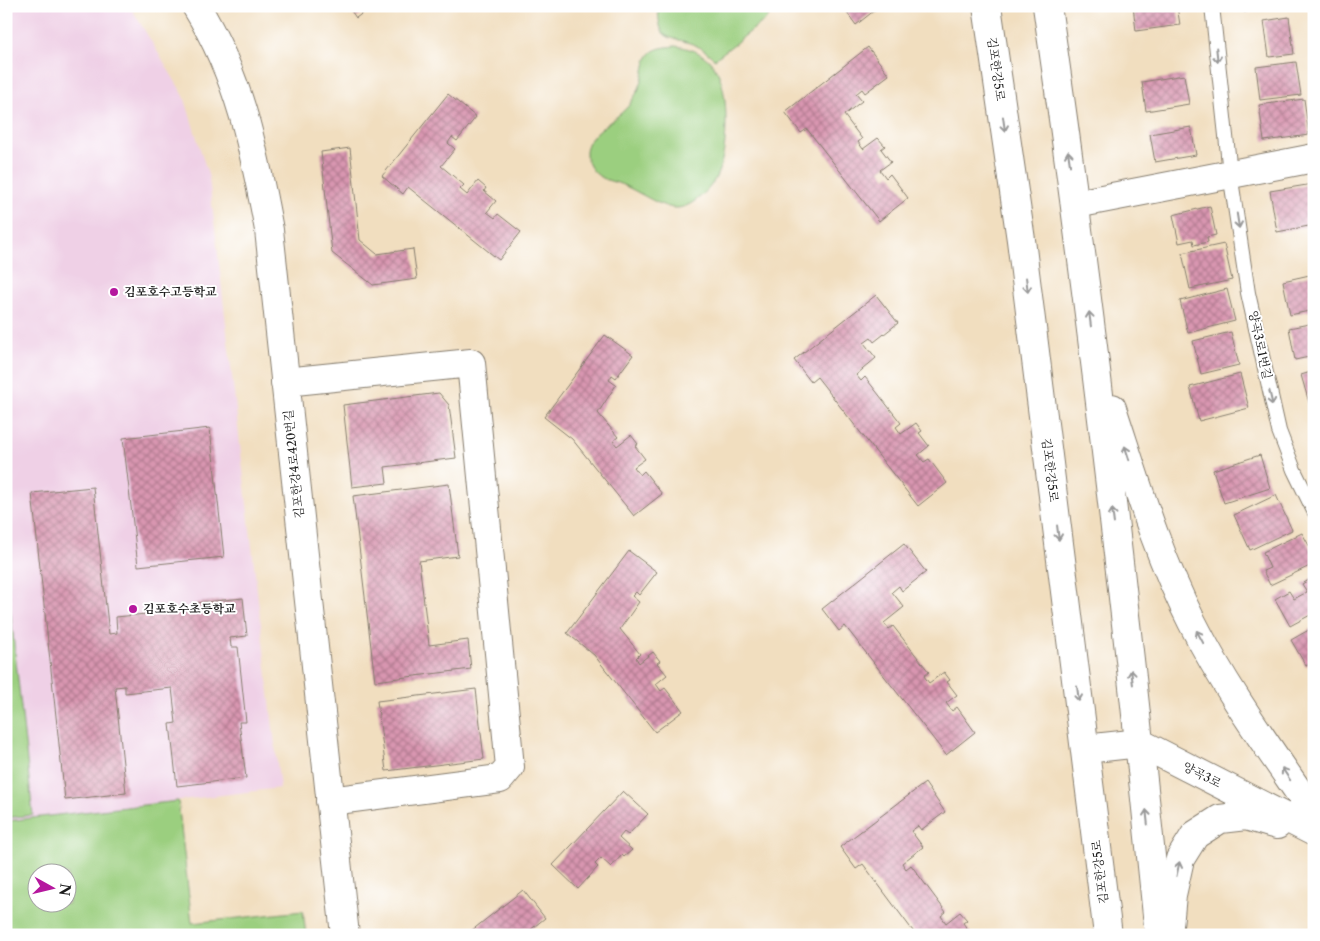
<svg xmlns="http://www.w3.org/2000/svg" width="1320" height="941" font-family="'Libre Caslon Text','Noto Serif KR',serif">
<defs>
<pattern id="building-cross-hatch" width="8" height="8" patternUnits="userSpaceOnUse" patternTransform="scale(1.25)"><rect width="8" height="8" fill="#d996b1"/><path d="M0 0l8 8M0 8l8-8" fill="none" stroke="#af7a8f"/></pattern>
</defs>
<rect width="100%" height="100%" fill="#fff"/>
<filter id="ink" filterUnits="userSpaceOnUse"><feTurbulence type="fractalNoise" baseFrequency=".02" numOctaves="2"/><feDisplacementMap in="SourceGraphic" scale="10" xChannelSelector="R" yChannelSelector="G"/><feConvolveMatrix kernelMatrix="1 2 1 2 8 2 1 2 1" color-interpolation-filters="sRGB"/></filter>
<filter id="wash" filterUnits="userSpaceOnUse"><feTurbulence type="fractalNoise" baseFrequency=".0096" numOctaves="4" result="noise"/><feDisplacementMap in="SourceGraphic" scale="20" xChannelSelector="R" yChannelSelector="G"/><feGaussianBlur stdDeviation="1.12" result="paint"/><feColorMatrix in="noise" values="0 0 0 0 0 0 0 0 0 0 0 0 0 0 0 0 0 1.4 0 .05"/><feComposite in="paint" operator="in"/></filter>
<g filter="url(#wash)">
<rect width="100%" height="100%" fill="#f1debf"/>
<path fill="#efd0e6" d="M6 6H130L184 96 209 178 280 788 6 821Z"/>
<path fill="#9bcf7f" stroke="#5c764e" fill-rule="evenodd" d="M658 6H761L769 17 715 59C708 54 703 48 695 45 668 34 659 45 658 6Z
M675 46C693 48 710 56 718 73 729 95 728 147 719 170 715 182 707 192 696 200 691 204 684 208 676 208 659 208 634 187 614 182 603 179 596 176 590 166 572 135 619 123 631 102 634 97 638 92 640 86 644 77 644 61 650 54 656 47 668 47 675 46Z
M6 571 33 815 6 818Z
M178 801 192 923 303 911 306 935H6V821ZM38 874H68V904H38Z"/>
<g id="blocks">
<path fill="url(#building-cross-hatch)" d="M348 6H372L356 18Z
M842 6H880L856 25Z
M1133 6H1177L1180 25 1136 31Z
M1243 6H1279V7L1244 12Z
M1289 17 1294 54 1269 57 1264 21Z
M868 47 889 75 865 93 862 89 856 94 862 101 844 115 862 139 858 142 863 149 878 138 885 146 881 149 891 162 880 170 886 178 890 174 908 198 879 221 807 129 801 133 785 112Z
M1296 62 1301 95 1260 100 1256 67Z
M1184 75 1189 104 1146 111 1142 82Z
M448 94 476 117 457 141 452 137 448 143 455 149 441 166 464 185 460 189 467 195 478 181 486 188 484 191 496 201 487 212 495 218 498 214 521 232 499 260 408 187 403 194 382 176Z
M1304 99 1309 135 1264 141 1259 105Z
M1191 127 1196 155 1155 162 1150 134Z
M350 148 360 240 377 254 413 249 417 279 373 285 332 253 321 152Z
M1313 184 1314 225 1277 232 1270 191Z
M1210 206 1216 235 1207 237 1208 242 1194 245 1193 240 1179 243 1173 215Z
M1224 244 1232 280 1190 289 1182 253Z
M1314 274V310L1290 315 1283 281Z
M1227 289 1235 321 1188 333 1180 301Z
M876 295 898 323 874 342 871 338 864 343 876 358 856 375 861 381 865 377 901 423 896 427 901 434 916 423 922 431 919 433 929 446 918 455 924 462 929 459 947 483 918 506 817 377 811 382 794 360Z
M1314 323V356L1295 360 1289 328Z
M1231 332 1239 365 1201 374 1193 341Z
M605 335 633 355 616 378 612 375 609 380 616 385 598 413 618 437 613 441 617 446 631 435 638 444 635 446 645 459 634 467 640 475 644 471 662 494 634 516 572 439 544 417Z
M1314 371V405L1310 406 1301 375Z
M1240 374 1249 408 1199 421 1190 387Z
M439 393 449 405 456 458 385 467 387 483 352 487 343 405Z
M210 428 224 557 138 566 123 438Z
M1260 455 1270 488 1224 503 1213 470Z
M449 484 458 556 419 561 429 645 468 640 471 669 375 681 353 496Z
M93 487 109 634 117 633 116 617 196 609V603L243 598 247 636 230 638 231 647H238L246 722H239L246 778 177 786 170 724 176 723 172 688 125 693V686L115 687 126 793 65 800 32 493Z
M1276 495 1292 530 1250 550 1234 515Z
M1302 533 1311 549 1314 548V564L1270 585 1263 571 1270 568 1263 552Z
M904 544 926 572 902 591 899 586 892 592 904 607 884 623 889 629 893 626 929 672 924 676 929 683 944 672 950 680 947 682 957 695 946 703 952 711 957 707 975 732 946 755 845 626 839 631 822 609Z
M629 551 657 572 639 595 636 592 632 596 639 602 620 629 640 654 636 658 639 663 653 652 660 661 657 663 667 675 656 684 661 691 665 688 683 711 655 732 594 655 567 633Z
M1314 577V613L1290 626 1275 599 1289 591 1294 599 1307 592 1302 584Z
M1314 627V662L1306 666 1291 640Z
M476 689 484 759 386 771 377 701Z
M925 783 945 812 921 830 918 826 911 831 923 847 902 863 906 869 911 865 946 912 941 916 946 923 960 912 967 920 963 923 972 935H916L863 864 856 869 840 847Z
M623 791 648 814 628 835 624 832 619 838 632 850 624 857 622 855 611 867 601 858 595 864 598 867 578 889 553 865Z
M523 890 545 918 524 935 518 932 515 935H466Z"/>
</g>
</g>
<g filter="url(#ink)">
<use href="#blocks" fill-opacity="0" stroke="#867d6e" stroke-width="1"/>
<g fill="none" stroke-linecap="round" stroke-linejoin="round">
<defs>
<path id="lane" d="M1212 6 1230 173 1248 293 1279 431 1294 470 1314 511"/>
<path id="street" d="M1076 204 1314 158
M285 382 471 363 510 767 500 779 330 801"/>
<path id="secondary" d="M196 6C240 78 254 149 269 230L345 935
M987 6 1021 240 1108 935
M1047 6C1092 315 1128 625 1159 935
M1112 408C1136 481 1157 554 1192 622 1226 690 1271 751 1314 814
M1085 749 1140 743 1314 832
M1169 926 1172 895 1180 859 1195 835 1220 819 1246 816 1277 825"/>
</defs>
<use href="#lane" stroke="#867d6e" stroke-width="16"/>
<use href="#street" stroke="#867d6e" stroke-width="30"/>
<use href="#secondary" stroke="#867d6e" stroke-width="30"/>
<use href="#lane" stroke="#fff" stroke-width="14"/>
<use href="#street" stroke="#fff" stroke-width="28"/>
<use href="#secondary" stroke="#fff" stroke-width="28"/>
</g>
<defs><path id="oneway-shaft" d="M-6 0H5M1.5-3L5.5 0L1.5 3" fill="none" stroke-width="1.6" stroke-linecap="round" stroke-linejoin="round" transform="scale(1.25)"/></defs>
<g stroke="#999">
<use href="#oneway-shaft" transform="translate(1217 55) rotate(84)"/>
<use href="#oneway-shaft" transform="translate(1004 124) rotate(82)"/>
<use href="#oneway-shaft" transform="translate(1069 158) rotate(-98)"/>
<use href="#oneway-shaft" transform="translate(1238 221) rotate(81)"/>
<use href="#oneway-shaft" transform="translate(1027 285) rotate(83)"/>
<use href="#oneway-shaft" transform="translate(1090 319) rotate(-97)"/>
<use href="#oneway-shaft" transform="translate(1271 398) rotate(77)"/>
<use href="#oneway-shaft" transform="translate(1127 453) rotate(-108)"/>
<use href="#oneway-shaft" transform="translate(1113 516) rotate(-97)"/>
<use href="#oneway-shaft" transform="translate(1058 533) rotate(83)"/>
<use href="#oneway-shaft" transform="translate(1200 637) rotate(-118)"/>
<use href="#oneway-shaft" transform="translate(1132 677) rotate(-97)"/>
<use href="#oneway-shaft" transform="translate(1078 694) rotate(83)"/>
<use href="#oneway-shaft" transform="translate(1286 774) rotate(-124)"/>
<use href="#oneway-shaft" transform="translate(1147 817) rotate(-96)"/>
<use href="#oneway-shaft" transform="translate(1178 869) rotate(-78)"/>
</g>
</g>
<g fill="#b5179e" stroke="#fff" stroke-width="2">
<circle cx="114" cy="292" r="5"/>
<circle cx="133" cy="609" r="5"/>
</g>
<g text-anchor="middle" stroke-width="4" stroke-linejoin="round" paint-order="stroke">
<g font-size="12" fill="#1c1c1c" stroke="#fff">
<text transform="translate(996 69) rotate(82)" y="4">김포한강5로</text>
<text transform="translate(1260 345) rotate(78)" y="4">양곡3로1번길</text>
<text transform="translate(294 464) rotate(-96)" y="4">김포한강4로420번길</text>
<text transform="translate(1050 470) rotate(83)" y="4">김포한강5로</text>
<text transform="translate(1202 775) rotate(27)" y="4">양곡3로</text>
<text transform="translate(1100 872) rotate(-97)" y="4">김포한강5로</text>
</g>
<g font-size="12" font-weight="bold" fill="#1c1c1c" stroke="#fff" text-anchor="start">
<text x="124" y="296">김포호수고등학교</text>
<text x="143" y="613">김포호수초등학교</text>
</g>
</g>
<rect width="1320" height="941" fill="none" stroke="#fff" stroke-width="25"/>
<g transform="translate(52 888) rotate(98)"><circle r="24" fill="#ffffff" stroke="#a4a4a4"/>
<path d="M0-4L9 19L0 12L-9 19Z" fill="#b5179e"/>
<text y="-8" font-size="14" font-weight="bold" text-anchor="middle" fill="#1c1c1c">N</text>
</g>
</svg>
